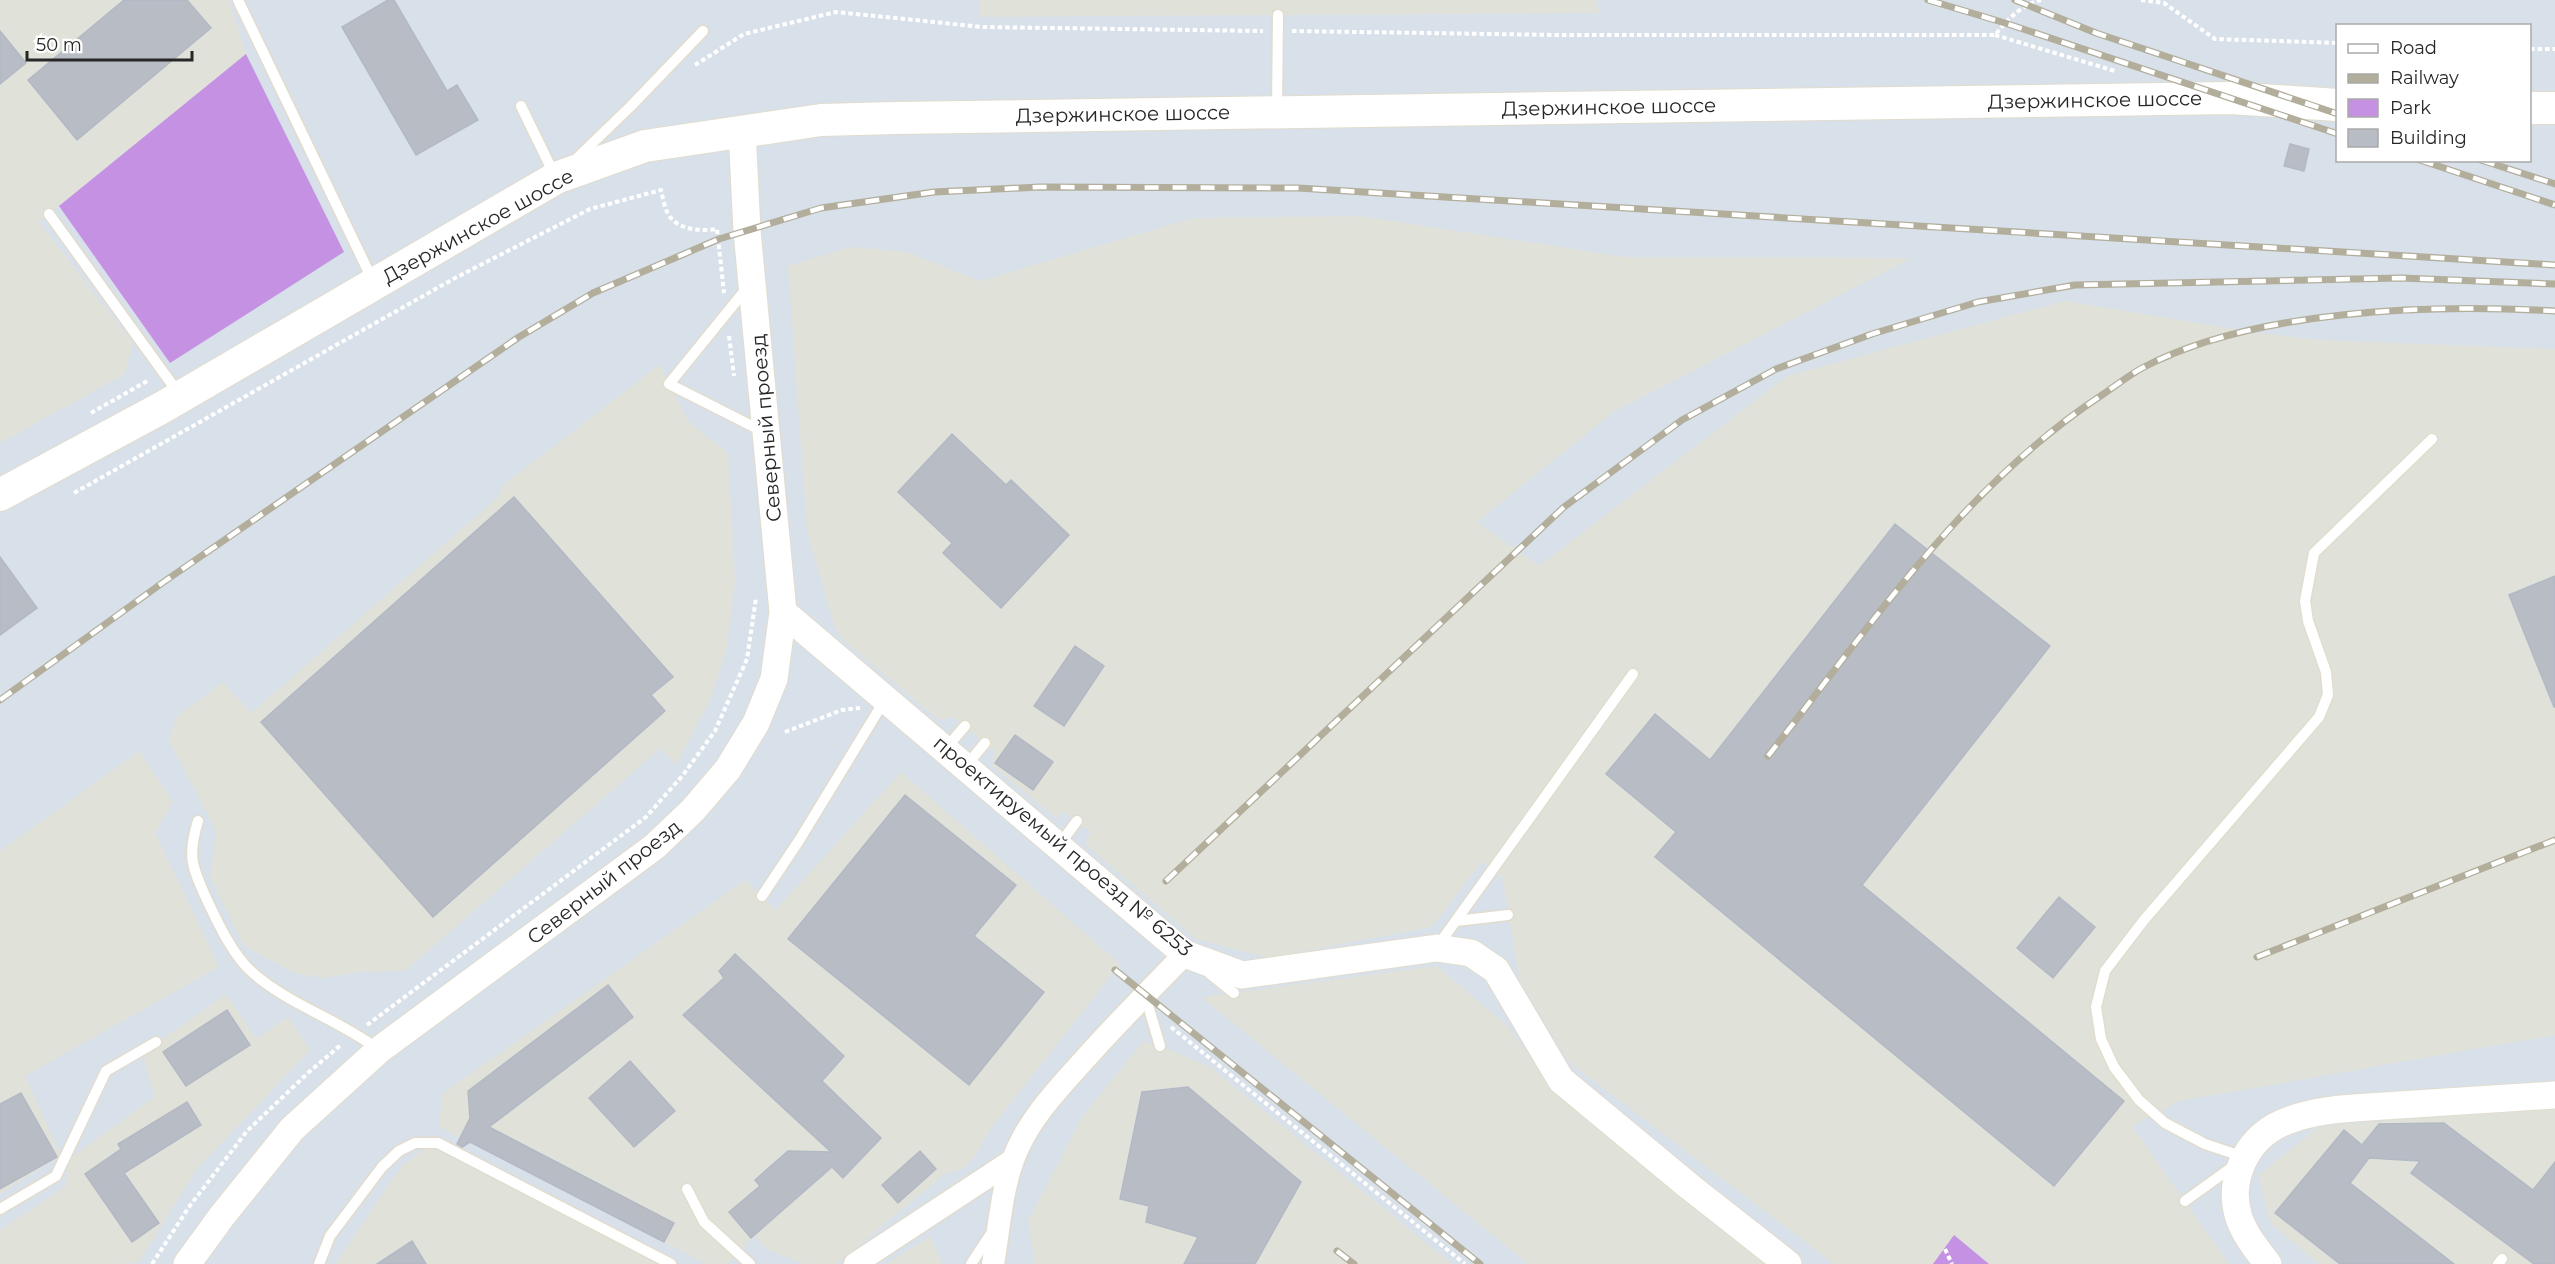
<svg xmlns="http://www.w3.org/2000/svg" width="2555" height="1264" font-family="Montserrat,sans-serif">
<rect width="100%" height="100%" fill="#d8e0ea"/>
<path fill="#e0e2d9" d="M0 0H229L246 54 39 222 133 344 125 374 0 443Z
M980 0H1597L1599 13 980 17Z
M1361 216 1625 257 1912 258 1615 411 1477 522 1539 566 1787 376 2065 301 2251 332 2322 340 2555 349V1035L2180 1101 2132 1126 2229 1264H1989L1954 1235 1933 1264H1834L1570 1063 1520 981 1502 878 1482 861 1432 927 1268 958 1196 939 1085 844 1091 832 1063 811 1057 819 992 766 995 752 953 717 939 720 841 638 834 625 807 531 788 266 851 247 907 252 980 281 1193 218Z
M659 365 689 422 728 453 735 581 727 647 711 698 676 765 661 748 405 971 360 972 323 978 294 973 244 946 210 877 216 831 169 741 176 717 223 682 251 713 498 497 503 485Z
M139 751 173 801 155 833 219 967 25 1076 61 1156 0 1194V851Z
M901 772 1120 964 989 1131 975 1156 962 1169 946 1173 836 1264H804L766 1249 754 1235 728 1264H706L439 1127 442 1094 745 880 776 910Z
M1437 966 1506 1025 1561 1094 1773 1264H1528L1201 997Z
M226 994 256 1039 288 1017 310 1050 196 1170 139 1262 120 1264H0V1230L66 1186 68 1160 154 1097 143 1053Z
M1143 1042 1160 1046 1210 1067 1452 1264H1035L1028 1221 1082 1117Z
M2555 1106V1264H2319L2271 1224 2258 1175 2319 1127Z
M428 1146 666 1264H336L401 1167Z
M930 1236 942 1264H887Z"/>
<path fill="#c592e3" d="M246 54 344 252 170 363 59 206Z
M1954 1235 1989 1264H1933Z"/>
<path fill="#b8bcc5" stroke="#b2b9c5" stroke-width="1.5" d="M124 0H187L211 28 77 140 28 80Z
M388 0H394L447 91 457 85 478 120 416 155 342 27Z
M0 31 26 63 0 84Z
M2290 144 2309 149 2304 171 2284 166Z
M952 434 1006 485 1011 480 1069 535 1001 608 943 553 952 543 898 492Z
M514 497 673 677 651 695 665 711 433 917 261 722Z
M1895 524 2050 646 1862 885 2124 1101 2054 1186 1655 857 1676 832 1606 774 1655 714 1710 760Z
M0 557 37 608 0 635Z
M2555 576V707H2554L2509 595Z
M1075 646 1104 666 1064 726 1034 706Z
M1015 735 1053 762 1033 790 995 763Z
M905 795 1016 885 974 936 1044 992 969 1085 788 939Z
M2059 897 2095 927 2053 978 2017 948Z
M735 954 844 1056 822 1081 881 1138 843 1178 832 1167 751 1238 729 1212 760 1186 755 1180 788 1151 831 1152 683 1015 724 978 719 971Z
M608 985 633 1017 489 1127 674 1223 664 1242 470 1142 462 1147 457 1144 470 1118 468 1091Z
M227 1010 250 1045 186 1086 163 1052Z
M630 1061 675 1111 634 1147 589 1098Z
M1188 1087 1301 1182 1255 1264H1184L1198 1237 1146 1222 1149 1206 1120 1199 1142 1092Z
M21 1093 57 1157 0 1189V1104Z
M187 1102 201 1125 124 1173 159 1223 132 1242 85 1174 121 1149 118 1144Z
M2444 1123 2533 1190 2555 1162V1264H2534L2411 1173 2420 1161 2369 1158 2350 1183 2454 1264H2340L2275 1213 2344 1130 2362 1145 2379 1124Z
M920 1151 936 1169 898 1203 882 1185Z
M412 1241 426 1264H377Z"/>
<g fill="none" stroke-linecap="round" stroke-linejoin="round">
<defs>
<path id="service" d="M238 0 373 281
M521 106 555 176
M1277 110 1278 15
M575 160 631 106 703 31
M49 214 179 394
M747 288 669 384 764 432
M946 748 965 726
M966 766 985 743
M198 821C187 856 192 867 207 900 218 923 233 956 253 973 291 1006 340 1020 379 1050
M1059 845 1077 821
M762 896 800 839 886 698
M1456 921 1508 915
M1437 947 1633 674
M1209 973 1234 993
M1145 995 1160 1046
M2244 1157 2205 1144 2165 1123 2139 1100 2114 1067 2101 1039 2096 1007 2105 971 2144 920 2319 717 2328 695 2326 672 2308 621 2305 601 2314 553 2432 439
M687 1189 704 1222 750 1264
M2185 1201 2235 1165
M0 1209 56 1176 106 1071 156 1042
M319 1264 330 1236 382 1167 399 1151 415 1143H438L671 1264
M971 1264 992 1232
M2498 1264 2502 1259"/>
<path id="minor" d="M855 1264 1013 1160
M993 1264C999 1230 1001 1193 1013 1160 1027 1121 1056 1091 1084 1060 1116 1024 1151 989 1185 954"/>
<path id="tertiary" d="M783 612 1185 954 1242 975 1437 948 1471 953 1496 970 1561 1080 1690 1187 1788 1264
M187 1264 222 1216 292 1129 379 1050 654 847 693 810 728 769 756 723 774 679 783 612 747 231 742 130
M2268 1264C2257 1250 2245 1235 2239 1218 2227 1180 2246 1139 2282 1123 2318 1107 2361 1108 2399 1105 2451 1102 2503 1098 2555 1095"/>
<path id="secondary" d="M2530 108H2555
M0 495 163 407 556 178 645 146 821 120 895 118 2230 98 2338 105"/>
</defs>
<use href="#service" stroke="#e1dccd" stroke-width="13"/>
<use href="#minor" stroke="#e1dccd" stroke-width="25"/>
<use href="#tertiary" stroke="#e1dccd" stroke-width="29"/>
<use href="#secondary" stroke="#e1dccd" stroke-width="34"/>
<path stroke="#fff" stroke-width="4" stroke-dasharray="4.5 3" stroke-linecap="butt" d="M2141 0 2164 3 2215 39 2338 43
M1292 31 1558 35H1995C2008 19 2021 5 2041 0
M1995 35 2115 71
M2530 49H2555
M695 65 744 34 836 12 983 27 1263 31
M729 336 734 376
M91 413 149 380
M74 493 455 278 590 209 661 190C663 198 665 212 671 218 682 231 703 231 717 229L724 293
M785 732 842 710 860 708
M367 1025 646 817 683 775 715 731 747 659 756 598
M1171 1027 1465 1264
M1945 1249 1952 1264
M152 1264 189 1207 247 1131 309 1072 342 1044"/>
<use href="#service" stroke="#fff" stroke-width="10"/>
<use href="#minor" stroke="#fff" stroke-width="22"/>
<use href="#tertiary" stroke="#fff" stroke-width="27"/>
<use href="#secondary" stroke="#fff" stroke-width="32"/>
<defs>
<path id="rail" d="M1928 0 2005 23 2338 134
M2015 0 2096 33 2338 114
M2420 160 2555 205
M2481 160 2555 184
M0 700 165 581 519 337 593 293 719 239 821 208 934 192 1040 187 1298 188 2555 265
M1768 756C1869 628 1963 486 2102 395 2115 386 2128 376 2142 368 2255 309 2430 304 2555 311
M1166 881 1564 507 1682 420 1776 369 1872 334 1978 302 2075 285 2401 278 2555 284
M2257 957 2555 840
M1115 970 1480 1264
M1337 1251 1354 1264"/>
</defs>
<use href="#rail" stroke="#b2ae9b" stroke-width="7"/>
<use href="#rail" stroke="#fff" stroke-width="4.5" stroke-dasharray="14" stroke-linecap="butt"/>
</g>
<g text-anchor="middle" stroke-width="4.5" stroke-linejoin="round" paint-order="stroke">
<g font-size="20" fill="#272727" stroke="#fff">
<text transform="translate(2095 100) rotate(-1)" y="7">Дзержинское шоссе</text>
<text transform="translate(1609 107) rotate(-1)" y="7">Дзержинское шоссе</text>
<text transform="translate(1123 114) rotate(-1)" y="7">Дзержинское шоссе</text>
<text transform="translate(478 226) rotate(-29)" y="7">Дзержинское шоссе</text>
<text transform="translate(766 428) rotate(-95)" y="7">Северный проезд</text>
<text transform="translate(1063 846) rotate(40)" y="7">проектируемый проезд № 6253</text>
<text transform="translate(604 882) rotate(-38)" y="7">Северный проезд</text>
</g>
</g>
<rect x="2336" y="24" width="195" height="138" fill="#ffffff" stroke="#a9a9a9" stroke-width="1.5"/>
<rect x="2348" y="44" width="30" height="9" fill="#ffffff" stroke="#a9a9a9" stroke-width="1.5"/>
<text x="2390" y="54" font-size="18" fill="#272727">Road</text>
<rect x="2348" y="74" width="30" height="9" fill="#b2ae9b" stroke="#a9a9a9" stroke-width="1.5"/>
<text x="2390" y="84" font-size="18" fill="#272727">Railway</text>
<rect x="2348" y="99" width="30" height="18" fill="#c592e3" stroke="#a9a9a9" stroke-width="1.5"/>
<text x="2390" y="114" font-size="18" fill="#272727">Park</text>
<rect x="2348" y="129" width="30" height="18" fill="#b8bcc5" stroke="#a9a9a9" stroke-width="1.5"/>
<text x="2390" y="144" font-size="18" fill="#272727">Building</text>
<path d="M27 51v9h165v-9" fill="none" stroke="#272727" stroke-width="3"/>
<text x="36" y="51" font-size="18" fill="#272727" stroke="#ffffff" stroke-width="4.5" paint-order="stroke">50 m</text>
</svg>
